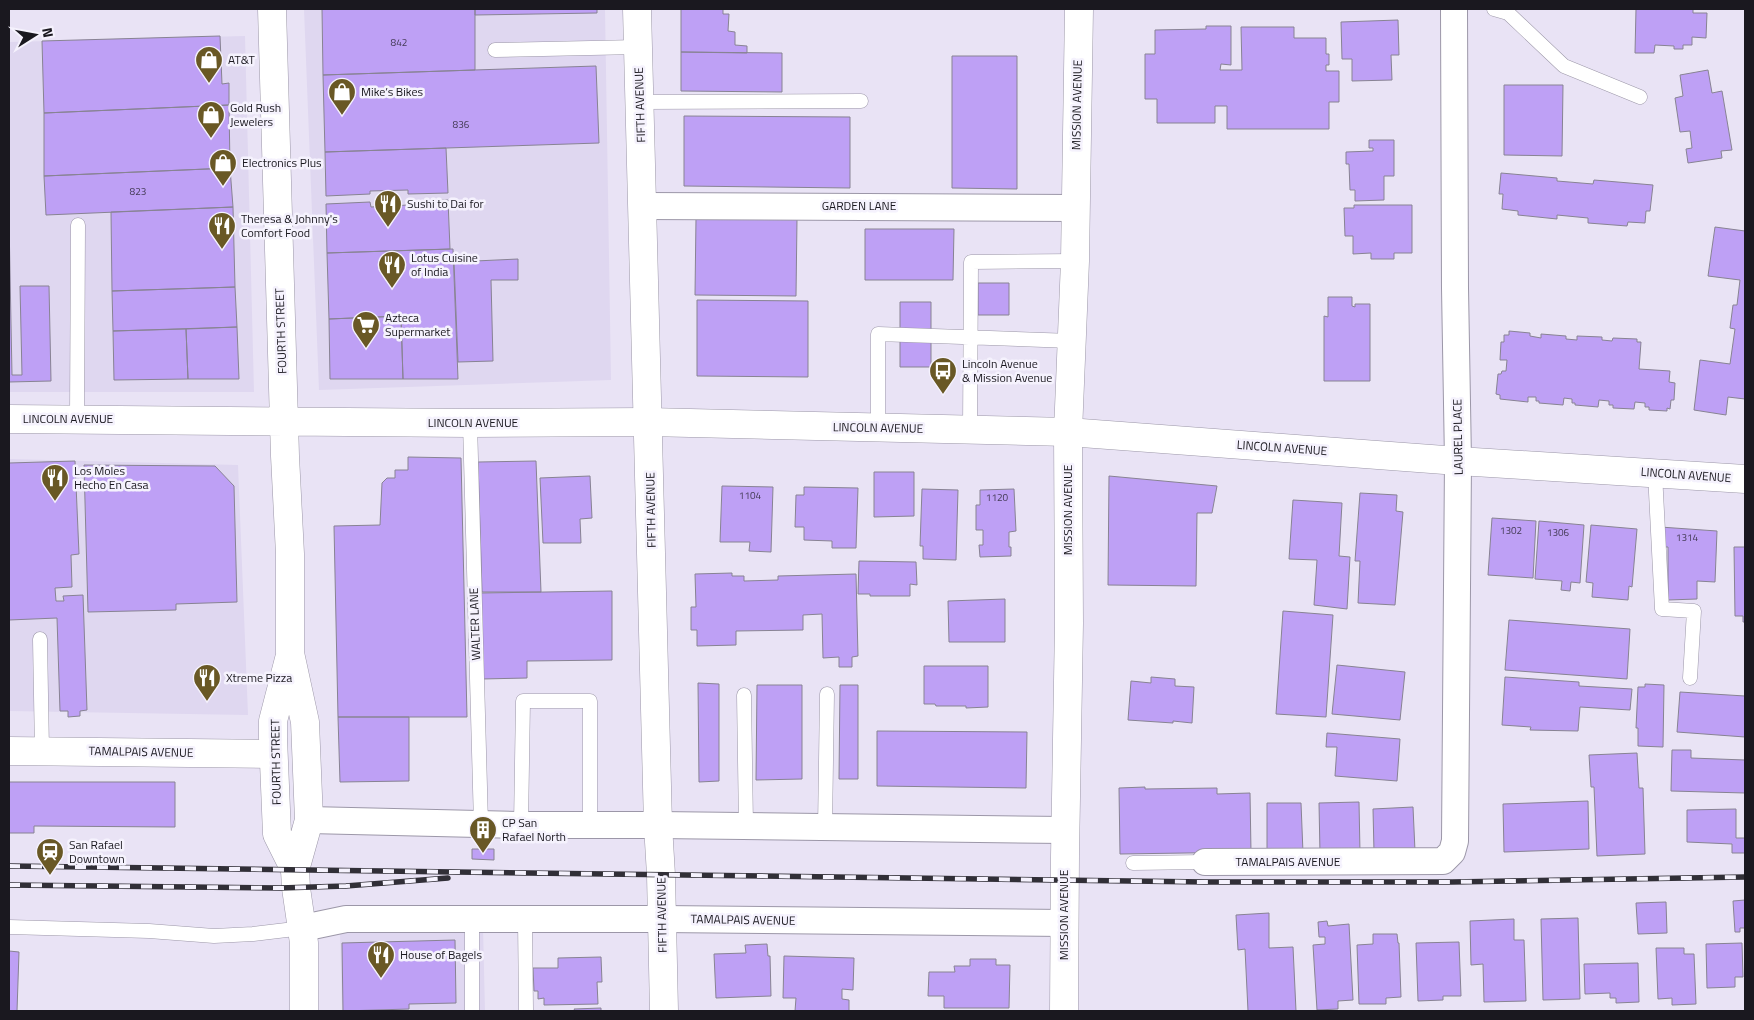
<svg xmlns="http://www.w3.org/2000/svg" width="1754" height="1020" font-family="'Titillium Web',sans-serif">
<rect width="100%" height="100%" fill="#e9e3f5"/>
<path fill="#dfd7f0" d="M304 9H605L611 380 319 390Z
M245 36 254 392H9V42Z
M9 459 238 465 248 715 9 711Z
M483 928 485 1011H342L340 933Z"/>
<path fill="#bea0f5" stroke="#888393" d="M322 9H475V70L323 75Z
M475 9H597V13L475 15Z
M681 9H723V14H729L728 31 735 32V45L747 46V53L681 52Z
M1636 9H1693V13H1707L1706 38 1692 37V45H1683V49H1674V46L1655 45 1654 53H1635Z
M1398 20 1399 55H1391L1392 80 1352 81V59H1342L1341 22Z
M1206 26H1231V65L1221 64 1220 70H1242L1241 27H1294V38H1326V54H1329V65H1326V71H1339V102H1329V129H1227V106H1215V123H1157V99H1145V54H1155V30L1206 29Z
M220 36 222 84 229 83V105L44 113 42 41Z
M681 52 782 53V92L681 91Z
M952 56H1017V189L952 188Z
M596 66 599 143 325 152 323 75Z
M1708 70 1712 93 1722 91 1732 150 1721 151 1722 158 1688 163 1686 149 1692 148 1690 131 1680 132 1675 98 1683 96 1680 75Z
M1504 85H1563L1562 156 1504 155Z
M229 105 230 168 44 176V113Z
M684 116 850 117V188L684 186Z
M1369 140H1394V176H1384V200L1355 201V190H1350L1349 164H1346V152L1373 151V148H1369Z
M446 148 448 193 408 194V190L370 191V194L326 196 325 152Z
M230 168 233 207 46 215 44 176Z
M1501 173 1557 178V181L1593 184 1594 180 1653 185 1650 211H1646L1645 223 1628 222 1627 226 1588 223V218L1557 215V219L1518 215V211L1502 209 1503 194H1499Z
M448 200 450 249 327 253 326 204 370 202 371 207 408 205V202Z
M1354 205H1412V253H1394V259H1371V253L1353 254V236H1345L1344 208H1354Z
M233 207 235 287 112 291 111 212Z
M696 218 797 219 796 296 695 295Z
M9 220 12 375H22L20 286H49L51 381 9 382Z
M1715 227 1745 231V399L1728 397 1726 415 1694 410 1700 360 1730 364 1735 329 1730 328 1733 305H1737L1740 280 1708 276Z
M865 229H954L953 280H865Z
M453 249 458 379H403L401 316 329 319 327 253Z
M518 259V280H491L493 361 458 362 454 262Z
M978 283H1009V315H978Z
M235 287 237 327 113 331 112 291Z
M1328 297H1352V306L1355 307V304H1370V381H1324V316L1328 317Z
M697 300 808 301V377L697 376Z
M900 302H931V367H900Z
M401 316 403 379H330L329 319Z
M237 327 239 379H188L186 329Z
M186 329 188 379 114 380 113 331Z
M1509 331 1530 333V336L1541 338V334L1566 336V339L1577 340V336L1602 337V340L1612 341 1613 338 1637 339V342H1641L1639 369 1670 371 1669 382 1675 383 1674 400H1671L1670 409 1667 408V411L1649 410V407H1645V403L1635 402 1634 409 1613 408V405H1609V401L1599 400 1598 407 1575 405V403H1572V399L1564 398 1563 405 1539 403V401H1536V397H1528V402L1500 399V395L1496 394 1498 374H1501L1502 371H1506L1507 360H1500L1501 342H1504V335H1509Z
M408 457 461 458 467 717H338L334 526 380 525 382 483 387 478H395V470H408Z
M75 461 79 554 71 555 72 587 55 588 56 601H64L63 596 83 595 87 710 80 711V716L68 717V711H60L57 618 9 620V463Z
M536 461 541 592H482L478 462Z
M84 465 215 466 234 486 237 602 176 604V610L88 612Z
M874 472H914V516L874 517Z
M590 476 592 518 580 519 581 543H543L540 478Z
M1109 476 1217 486 1212 513H1197L1196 586 1108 585Z
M722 486 773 487 771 552 749 551 750 542H720Z
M804 487 858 488 856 548H832V541L804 540V527H795L796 495H804Z
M922 489 958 490 956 560 923 559V546H920Z
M1014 489 1016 531 1009 532V547H1011V556L980 557 979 545H983V530H976V505H980V490Z
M1360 493 1397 495 1396 511 1403 512 1395 605 1358 603 1360 561H1355Z
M1293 500 1342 503 1339 556 1350 557 1347 609 1314 605 1317 560 1289 559Z
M1492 518 1536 521 1533 578 1488 575Z
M1539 521 1584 525 1580 583 1571 582 1570 591 1561 590 1562 581 1535 579Z
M1591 525 1637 529 1632 587 1629 586 1628 600 1592 597 1593 583 1586 582Z
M1660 527 1717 531 1715 582 1697 581V599L1668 600V547H1660Z
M1734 547H1745V622H1743V616H1735Z
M859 561 916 562 917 585 910 584V596H870V594H858Z
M732 573V576H744V581L778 580V576L856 574 858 656 852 657V667H839V657L823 658 822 614 803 615V630L736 631V645L697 646V630H691V607H696L695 574Z
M612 591V660L527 661V678L482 679 481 593Z
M1005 599V642H949L948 601Z
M1283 611 1333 615 1326 717 1276 714Z
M1509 620 1630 629 1627 679 1505 670Z
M1337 665 1405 672 1400 720 1332 714Z
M924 666H988V707L966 708V706H936L935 704H924Z
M1151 677 1175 679V686L1194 687 1192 723 1173 721V723L1128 720 1131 681 1151 683Z
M1505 677 1579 682V686L1632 689 1630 710 1580 707 1578 731 1530 730 1531 727 1502 725Z
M698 683 719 684V781L699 782Z
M1645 684 1664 685 1663 747 1638 746V728H1636L1638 687H1645Z
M757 685H802V779L756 780Z
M840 685H858V779H839Z
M1680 692 1745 696V737L1677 732Z
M338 717H409V781L340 782Z
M877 731 1027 732 1026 788 877 786Z
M1327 733 1400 739 1397 781 1335 776 1337 747H1326Z
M1672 750H1691V758L1745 760V793L1671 791Z
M1637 753 1639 788H1643L1645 854 1597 856 1594 787H1591L1589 755Z
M9 782H175V827L34 826V833H9Z
M1145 787V789L1217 788V794L1250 793 1251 852 1120 854 1119 788Z
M1588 801 1589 849 1504 852 1503 804Z
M1359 802 1360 853 1320 854 1319 803Z
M1267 803H1301L1303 853H1267Z
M1413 807 1415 851 1374 852 1373 809Z
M1736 809V838H1745V853H1732V844L1687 842V810Z
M472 849H494V860L472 859Z
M1745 900V928H1740V932H1735L1733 901Z
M1666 902 1667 933 1638 934 1636 903Z
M1269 913V948L1293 947 1296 1011H1248L1245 949 1238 950 1236 915Z
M1578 918 1580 999 1543 1000 1541 919Z
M1514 919V940H1524L1526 1001 1484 1002 1483 964 1471 965 1470 921Z
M1327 921 1328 926 1349 924 1353 1000 1338 1001V1009L1317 1010 1313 945 1325 944V937H1319L1318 922Z
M1373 934H1397L1398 943H1399L1401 997 1386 998V1004H1359L1357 945 1373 944Z
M455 940 456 1003 409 1004V1009L343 1011 342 943Z
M1459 942 1461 996H1443V1000L1418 1001 1416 943Z
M1742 943 1743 977H1735V987L1707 988 1706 944Z
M767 944 768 956H770L771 996 716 998 714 954 746 953 745 945Z
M1656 948H1684V954H1694L1696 1004 1672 1005V998L1658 999Z
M9 951 19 952 17 1011H9Z
M784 956 854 958 853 990 842 989V999L849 1000V1011H795L796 998H783Z
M601 957 602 982H597L598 1004 544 1005V998L538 999V991H534L533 968H558V958Z
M970 959H996V965H1010L1009 1008H944V996H928L929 972H955L954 966H970Z
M1638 963 1639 1002 1616 1003V998H1610V993L1585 994 1584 964Z
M601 1008V1011H575L574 1009Z"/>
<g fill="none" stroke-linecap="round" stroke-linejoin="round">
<defs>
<path id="service" d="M1494 9 1508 13 1564 66 1640 97
M495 50 638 47
M640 102 861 101
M77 419 78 225
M470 423 481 824
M878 428V334L1072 341
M970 430 971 262 1075 261
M1655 473 1662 609 1694 611 1690 678
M40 639 42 751
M744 695 746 826
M521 825 523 701H590V825
M825 828 827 694
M1133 863 1205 862
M472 920V1011
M525 920 526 1010
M9 927 149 931 214 936 253 934 303 928"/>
<path id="minor" d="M643 206 1076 208
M309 820 521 825H658L1065 830
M1205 862 1443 861 1452 852 1455 841 1458 461 1455 288 1454 9
M303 928 346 919H662L1064 923"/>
<path id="tertiary" d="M637 9 658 825 661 875 664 1011
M9 751 273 754
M1064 1011 1065 856 1069 623 1068 432 1075 261 1079 9"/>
<path id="secondary" d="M272 9 285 456 290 554V653L305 722 309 820 295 870 296 888 304 943V1011
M9 419 470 423 648 422 1068 432 1458 461 1745 479
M289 659 273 721V738L277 834 295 870"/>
</defs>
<use href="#service" stroke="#9c97a8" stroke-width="15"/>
<use href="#minor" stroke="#9c97a8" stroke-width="28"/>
<use href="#tertiary" stroke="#9c97a8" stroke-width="29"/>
<use href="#secondary" stroke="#9c97a8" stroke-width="29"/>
<use href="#service" stroke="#fff" stroke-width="14"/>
<use href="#minor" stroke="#fff" stroke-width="26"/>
<use href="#tertiary" stroke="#fff" stroke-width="28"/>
<use href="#secondary" stroke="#fff" stroke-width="28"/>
<defs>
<path id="rail" d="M9 866 1205 882H1452L1745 877
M9 885 280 888 346 886 448 878"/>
</defs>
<use href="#rail" stroke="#312f37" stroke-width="5.5"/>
<use href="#rail" stroke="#f5f2fd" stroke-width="4" stroke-dasharray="11" stroke-linecap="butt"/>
</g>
<defs>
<symbol id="shop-pin" viewBox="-11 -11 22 30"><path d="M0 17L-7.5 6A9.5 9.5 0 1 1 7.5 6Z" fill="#695825" stroke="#f5f2fd"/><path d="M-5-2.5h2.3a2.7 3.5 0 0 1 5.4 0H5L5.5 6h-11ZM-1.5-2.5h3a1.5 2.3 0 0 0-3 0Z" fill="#fff"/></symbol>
<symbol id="restaurant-pin" viewBox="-11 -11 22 30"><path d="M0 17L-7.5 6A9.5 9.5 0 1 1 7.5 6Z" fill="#695825" stroke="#f5f2fd"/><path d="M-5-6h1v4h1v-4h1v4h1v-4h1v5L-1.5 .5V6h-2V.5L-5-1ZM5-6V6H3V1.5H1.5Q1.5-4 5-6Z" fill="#fff"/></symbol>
<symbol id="supermarket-pin" viewBox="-11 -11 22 30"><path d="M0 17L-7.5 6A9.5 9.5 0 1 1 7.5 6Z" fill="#695825" stroke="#f5f2fd"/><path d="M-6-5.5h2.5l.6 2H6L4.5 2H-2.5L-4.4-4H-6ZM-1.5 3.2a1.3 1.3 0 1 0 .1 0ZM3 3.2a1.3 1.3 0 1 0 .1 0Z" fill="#fff"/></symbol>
<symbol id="bus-pin" viewBox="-11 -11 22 30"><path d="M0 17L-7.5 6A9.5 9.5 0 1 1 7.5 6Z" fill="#695825" stroke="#f5f2fd"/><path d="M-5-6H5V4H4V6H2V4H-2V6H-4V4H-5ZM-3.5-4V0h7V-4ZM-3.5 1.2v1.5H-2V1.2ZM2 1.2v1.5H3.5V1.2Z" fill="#fff"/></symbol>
<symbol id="building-pin" viewBox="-11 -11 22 30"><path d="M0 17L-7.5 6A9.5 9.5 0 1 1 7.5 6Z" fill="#695825" stroke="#f5f2fd"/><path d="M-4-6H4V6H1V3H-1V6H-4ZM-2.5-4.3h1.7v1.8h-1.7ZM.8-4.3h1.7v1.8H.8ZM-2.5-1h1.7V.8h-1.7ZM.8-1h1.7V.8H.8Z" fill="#fff"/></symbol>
<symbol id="station-pin" viewBox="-11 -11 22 30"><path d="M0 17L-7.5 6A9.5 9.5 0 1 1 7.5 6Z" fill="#695825" stroke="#f5f2fd"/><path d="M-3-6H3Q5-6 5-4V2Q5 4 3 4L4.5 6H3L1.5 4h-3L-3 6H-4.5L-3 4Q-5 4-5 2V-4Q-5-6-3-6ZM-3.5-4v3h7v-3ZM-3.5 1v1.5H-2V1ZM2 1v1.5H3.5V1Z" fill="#fff"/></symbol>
</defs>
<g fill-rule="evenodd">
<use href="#shop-pin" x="193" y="44" width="32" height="43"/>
<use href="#shop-pin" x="326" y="76" width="32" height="43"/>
<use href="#shop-pin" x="195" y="99" width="32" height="43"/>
<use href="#shop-pin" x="207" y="147" width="32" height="43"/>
<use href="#restaurant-pin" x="372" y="188" width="32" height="43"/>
<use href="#restaurant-pin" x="206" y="210" width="32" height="43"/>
<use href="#restaurant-pin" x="376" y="249" width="32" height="43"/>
<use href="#supermarket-pin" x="350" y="309" width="32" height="43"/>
<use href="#bus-pin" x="927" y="355" width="32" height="43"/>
<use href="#restaurant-pin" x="39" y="462" width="32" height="43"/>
<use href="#restaurant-pin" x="191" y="662" width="32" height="43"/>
<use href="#building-pin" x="467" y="814" width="32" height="43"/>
<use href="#station-pin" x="34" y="836" width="32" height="43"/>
<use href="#restaurant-pin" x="365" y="939" width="32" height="43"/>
</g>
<g text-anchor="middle" stroke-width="5" stroke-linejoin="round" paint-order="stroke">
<g font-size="10" fill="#433a54">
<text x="399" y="46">842</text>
<text x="461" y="128">836</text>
<text x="138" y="195">823</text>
<text x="750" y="499">1104</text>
<text x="997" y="501">1120</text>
<text x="1511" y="534">1302</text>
<text x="1558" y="536">1306</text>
<text x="1687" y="541">1314</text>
</g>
<g font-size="12" fill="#1a181f" stroke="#f5f2fd" text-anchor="start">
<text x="228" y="64">AT&amp;T</text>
<text x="361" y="96">Mike’s Bikes</text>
<text x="230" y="112">Gold Rush<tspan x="230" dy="14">Jewelers</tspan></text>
<text x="242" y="167">Electronics Plus</text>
<text x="407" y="208">Sushi to Dai for</text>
<text x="241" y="223">Theresa &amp; Johnny's<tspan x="241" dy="14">Comfort Food</tspan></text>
<text x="411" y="262">Lotus Cuisine<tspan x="411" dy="14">of India</tspan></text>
<text x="385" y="322">Azteca<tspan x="385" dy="14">Supermarket</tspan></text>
<text x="962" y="368">Lincoln Avenue<tspan x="962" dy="14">&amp; Mission Avenue</tspan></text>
<text x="74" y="475">Los Moles<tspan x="74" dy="14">Hecho En Casa</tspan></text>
<text x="226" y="682">Xtreme Pizza</text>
<text x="502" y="827">CP San<tspan x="502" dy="14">Rafael North</tspan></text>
<text x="69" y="849">San Rafael<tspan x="69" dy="14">Downtown</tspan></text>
<text x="400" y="959">House of Bagels</text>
</g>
<g font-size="12" fill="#1a181f" stroke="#f5f2fd">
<text transform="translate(640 105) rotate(-92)" y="4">FIFTH AVENUE</text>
<text transform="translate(1077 105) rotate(-89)" y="4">MISSION AVENUE</text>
<text x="859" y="210">GARDEN LANE</text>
<text transform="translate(281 331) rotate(-92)" y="4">FOURTH STREET</text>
<text x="68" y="423">LINCOLN AVENUE</text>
<text x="473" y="427">LINCOLN AVENUE</text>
<text transform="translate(878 428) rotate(1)" y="4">LINCOLN AVENUE</text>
<text transform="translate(1458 437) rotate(-91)" y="4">LAUREL PLACE</text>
<text transform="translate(1282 448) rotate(4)" y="4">LINCOLN AVENUE</text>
<text transform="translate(1686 475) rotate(4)" y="4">LINCOLN AVENUE</text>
<text transform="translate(651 510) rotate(-91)" y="4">FIFTH AVENUE</text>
<text transform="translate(1068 510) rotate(-90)" y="4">MISSION AVENUE</text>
<text transform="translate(475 624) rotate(-92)" y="4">WALTER LANE</text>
<text transform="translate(141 752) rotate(1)" y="4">TAMALPAIS AVENUE</text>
<text transform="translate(276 762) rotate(-91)" y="4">FOURTH STREET</text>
<text x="1288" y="866">TAMALPAIS AVENUE</text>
<text transform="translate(662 915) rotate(-91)" y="4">FIFTH AVENUE</text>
<text transform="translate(1064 915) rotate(-90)" y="4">MISSION AVENUE</text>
<text transform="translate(743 920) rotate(1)" y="4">TAMALPAIS AVENUE</text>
</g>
</g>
<rect width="1754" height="1020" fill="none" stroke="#1a181f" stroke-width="20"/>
<g transform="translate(35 35) rotate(79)" stroke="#f5f2fd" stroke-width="4" paint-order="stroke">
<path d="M0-4L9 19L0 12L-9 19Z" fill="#1a181f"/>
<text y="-8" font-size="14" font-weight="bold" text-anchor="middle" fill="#1a181f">N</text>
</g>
</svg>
